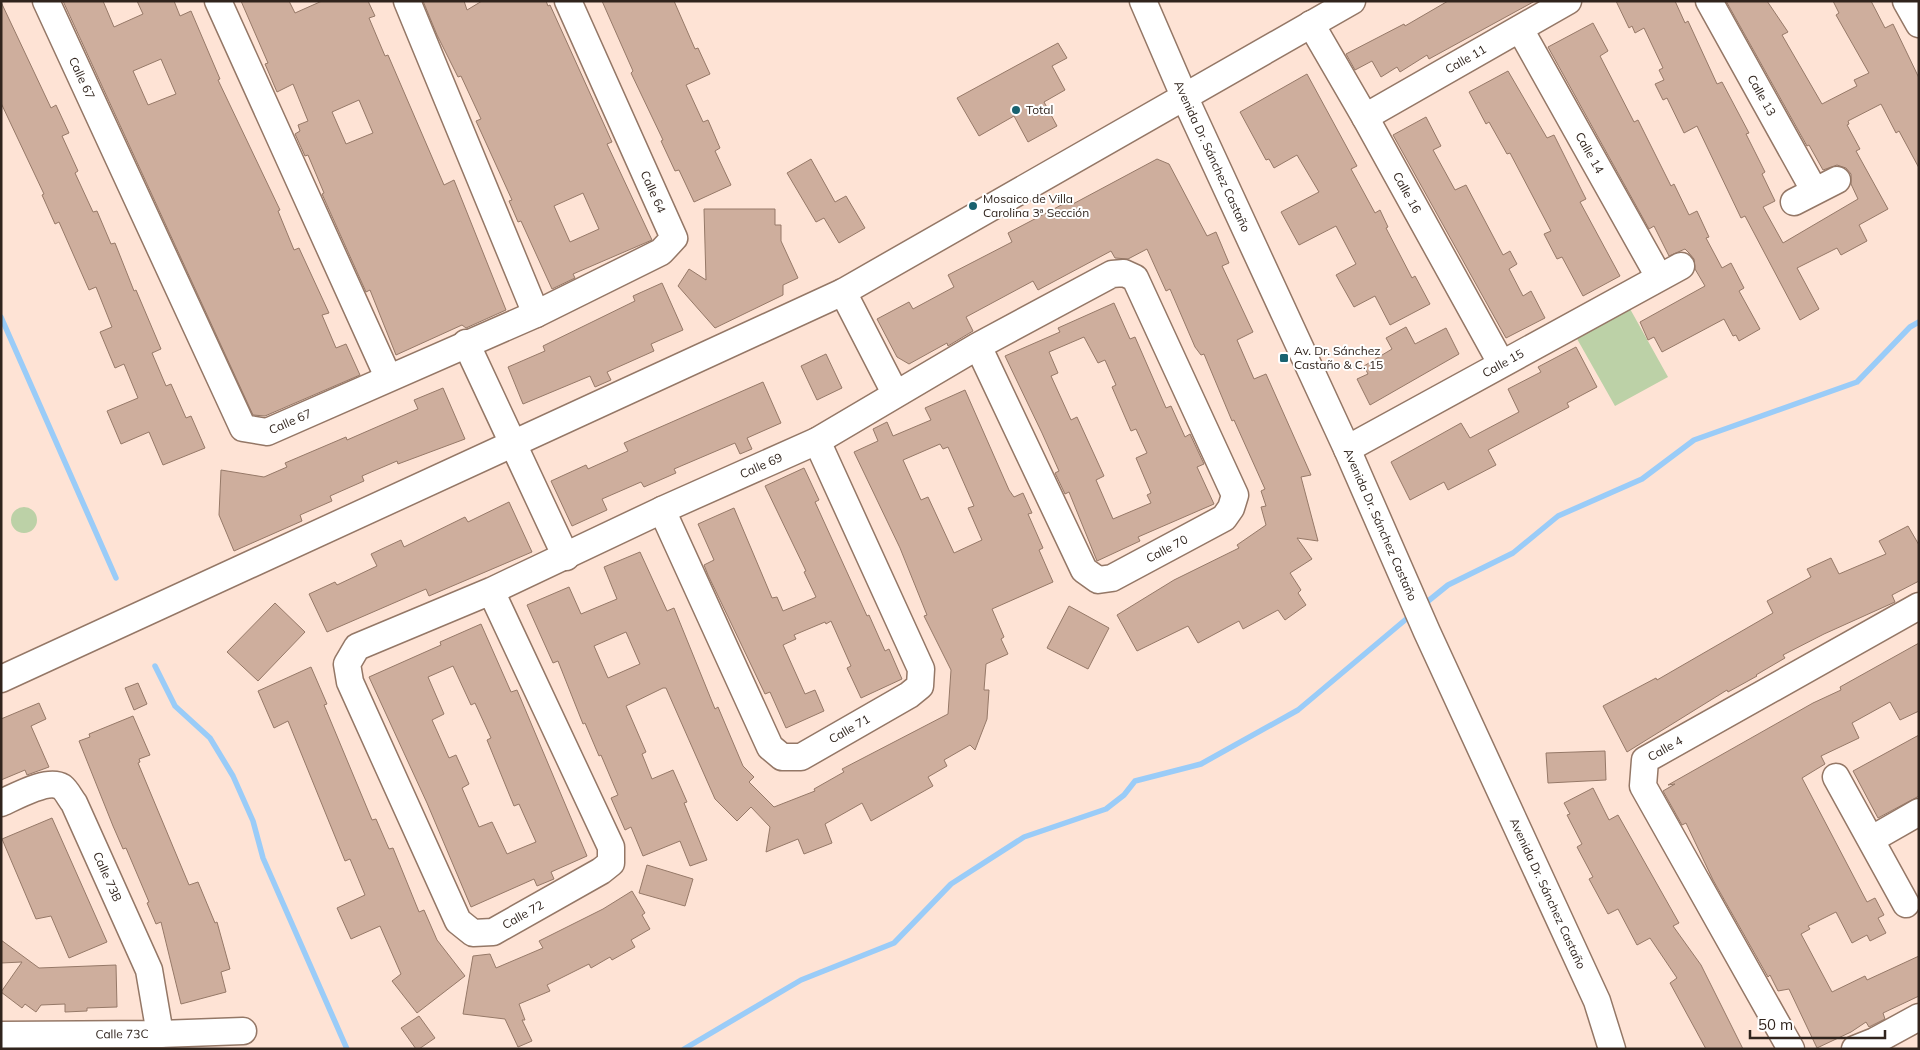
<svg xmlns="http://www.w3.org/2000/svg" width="1920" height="1050" font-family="Mulish,sans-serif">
<rect width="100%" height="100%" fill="#fee3d5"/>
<path fill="#bcd1a7" d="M1629 307 1668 377 1615 406 1576 337Z
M11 520a13 13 0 1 1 26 0a13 13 0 1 1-26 0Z"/>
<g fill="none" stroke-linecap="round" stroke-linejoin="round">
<path stroke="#9accf8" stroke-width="5.5" d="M1 317 116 578
M1422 606 1448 585 1513 553 1558 516 1642 479 1694 440 1857 382 1910 327 1919 322
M155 666 175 706 210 738 233 776 253 821 263 858 347 1049
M684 1049 801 980 894 943 951 884 1024 837 1106 809 1124 795 1135 781 1201 764 1298 710 1411 615"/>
</g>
<path fill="#ceae9d" stroke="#967968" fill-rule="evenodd" d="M63 1H103L114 27 143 14 137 1H174L180 16 191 11 220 79 218 80 280 210 278 211 294 250 299 248 329 313 322 315 336 348 346 344 360 375 265 416 253 415ZM161 59 176 94 148 105 133 71Z
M241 1H289L295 13 322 1H368L375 16 369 18 385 56 388 55 444 185 454 180 506 310 466 328 462 325 396 355 370 290 366 292 322 194 324 193 308 155 305 156 295 134 300 131 298 125 308 121 293 84 277 92 265 64 268 63ZM359 100 373 133 346 144 332 112Z
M423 1H464L467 10 482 1H546L548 6 550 5 612 142 607 144 652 240 573 274 575 278 552 289 521 221 518 222 509 201 512 200 476 121 481 119 461 76 458 77 437 35ZM583 193 599 229 570 242 554 206Z
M602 1H674L695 49 698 48 710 74 686 85 703 122 708 120 720 148 715 151 731 185 694 202 679 170 675 171 661 141 663 140 631 73 633 71Z
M1448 1H1535L1429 59 1427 55 1400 72 1397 67 1381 77 1372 61 1355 70 1346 54 1404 24 1405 26Z
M1616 1H1675L1685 23 1688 21 1717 84 1722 82 1749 133 1746 134 1765 172 1762 174 1775 201 1763 207 1783 243 1858 199 1851 184V174L1846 168 1837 165 1823 170 1809 145 1807 146 1726 1H1767L1788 32 1782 35 1822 104 1857 86 1854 80 1869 73 1836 15 1839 13 1833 1H1871L1885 28 1893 24 1919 78V168L1899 131 1896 133 1881 104 1848 121 1849 124 1847 125 1860 149 1856 151 1888 209 1859 225 1867 241 1841 255 1837 248 1797 268 1819 309 1800 320 1745 216 1741 218 1697 126 1684 133 1667 98 1663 100 1655 84 1664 80 1659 70 1663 68 1644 28 1635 33 1632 26 1629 28Z
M1 2 51 108 56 105 69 133 62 136 78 171 75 173 93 212 97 211 111 244 115 243 134 291 136 290 161 349 152 353 166 386 171 384 186 418 191 416 205 448 163 465 149 432 121 444 107 411 138 398 124 364 115 368 100 332 112 327 96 287 89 290 59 222 55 224 42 195 44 194 1 103Z
M1593 23 1608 51 1600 56 1634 122 1638 120 1671 186 1674 184 1689 215 1697 211 1709 237 1706 238 1722 268 1731 263 1744 288 1739 291 1760 329 1739 341 1736 335 1733 336 1724 319 1662 352 1654 337 1648 340 1640 322 1705 286 1695 269 1694 259 1689 253 1685 249 1669 256 1654 226 1649 229 1548 47Z
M1058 43 1067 58 1052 66 1065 90 1044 102 1057 126 1028 142 1014 116 979 136 957 98Z
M1508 71 1547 138 1554 135 1586 199 1580 202 1620 276 1583 296 1562 257 1557 259 1544 234 1551 231 1510 153 1507 154 1489 122 1486 124 1469 92Z
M1307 74 1357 166 1351 169 1375 213 1380 210 1388 227 1386 228 1412 278 1415 276 1430 304 1390 325 1375 296 1354 307 1336 275 1356 264 1336 226 1299 245 1281 212 1319 192 1297 155 1274 168 1269 159 1266 160 1240 112Z
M1426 117 1441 146 1433 150 1455 190 1466 185 1503 255 1510 251 1517 264 1509 269 1523 296 1531 291 1545 318 1506 338 1393 135Z
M811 159 835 202 846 196 865 228 839 243 824 218 816 222 787 173Z
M1157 159 1169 164 1207 236 1216 232 1229 263 1222 266 1253 332 1237 340 1254 379 1266 374 1311 475 1301 477 1318 541 1297 538 1312 559 1290 573 1301 590 1298 593 1306 605 1285 620 1278 610 1243 629 1239 621 1198 643 1188 626 1137 651 1117 615 1174 580 1239 548 1237 545 1266 525 1261 507 1266 506 1261 491 1265 489 1234 420 1232 421 1204 354 1201 355 1195 347 1170 289 1166 291 1147 249 1128 259 1115 258 1111 251 1038 290 1033 281 966 317 973 331 948 346 947 343 909 364 897 357 877 319 909 302 913 309 954 287 948 275 1012 242 1008 233 1069 201 1071 205Z
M704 209H775V225H781V241L798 278 783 285V295L715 328 678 286 689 269 706 280Z
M662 283 683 330 651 344 654 351 607 372 611 380 595 387 590 376 523 404 508 367 545 351 543 346 635 301 633 296Z
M1114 303 1130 339 1135 337 1166 408 1171 406 1185 437 1190 434 1204 464 1197 467 1214 504 1138 537 1140 541 1097 561 1069 492 1065 494 1055 473 1059 471 1042 433 1005 356 1060 332 1058 328ZM1084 337 1098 363 1105 360 1116 385 1112 387 1131 431 1136 429 1147 453 1136 458 1151 493 1147 495 1151 503 1113 519 1096 480 1104 476 1077 417 1071 420 1051 376 1058 373 1049 352Z
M1406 327 1415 344 1446 328 1459 354 1370 405 1357 379 1368 374 1364 366 1392 349 1386 338Z
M1576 347 1597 387 1567 403 1569 407 1488 450 1496 465 1448 490 1444 482 1410 500 1391 462 1461 423 1470 438 1519 412 1508 389 1541 372 1538 367Z
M826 354 842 388 817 400 801 366Z
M763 382 781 423 747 438 752 449 740 454 735 443 674 469 676 473 644 487 641 482 602 499 607 510 572 526 551 481 586 465 588 469 628 451 624 443Z
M443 388 465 439 398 464 397 461 362 476 364 481 330 496 332 501 300 515 302 521 234 551 219 515 221 470 264 477 287 467 285 463 346 437 347 440 418 409 414 400Z
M965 390 1009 490 1014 497 1023 493 1032 513 1028 514 1043 548 1039 550 1053 582 992 609 1004 637 1001 639 1008 654 986 664 984 690H989L987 719 975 750 970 745 944 760 947 766 928 777 933 786 871 821 862 803 825 824 832 843 804 854 798 839 766 852 770 827 751 807 737 821 715 799 666 688H663L626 706 646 752 642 754 652 779 673 770 687 802 684 803 707 860 690 866 680 841 643 856 631 827 625 830 611 798 618 795 601 755 599 756 585 723 583 724 558 661 553 663 527 605 569 587 581 614 617 599 604 567 640 552 667 611 674 608 715 709 718 707 743 766 754 777 749 782 774 807 815 791 814 789 844 772 842 769 948 714 951 670 924 616 927 615 900 548 854 452 878 441 873 429 887 422 893 436 931 420 925 408ZM940 444 943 449 948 447 974 506 968 508 982 540 954 553 928 497 921 500 903 460ZM626 632 640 664 608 678 594 646Z
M804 468 819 500 815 502 867 616 869 615 885 651 889 649 902 679 861 698 847 668 851 666 831 621 826 624 825 622 794 635 796 639 783 645 805 694 815 690 824 711 786 728 770 692 765 694 708 575 704 565 714 560 698 524 734 508 772 598 777 597 783 611 814 598 816 597 804 572 806 571 765 486Z
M509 502 532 552 429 596 426 589 327 632 309 594 335 582 337 585 377 566 371 554 401 540 404 547 465 517 468 522Z
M1908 526 1919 545V581L1892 595 1895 602 1824 634 1783 655 1785 658 1756 675 1757 676 1728 692 1727 690 1627 752 1603 706 1656 678 1657 680 1773 613 1767 601 1811 577 1807 569 1831 558 1839 574 1886 554 1879 541Z
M275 603 305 632 258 681 227 652Z
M1069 606 1109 628 1088 669 1047 648Z
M481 624 511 692 517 690 587 856 551 872 554 879 537 886 534 879 471 907 427 803 369 677 441 645 440 642ZM453 666 471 705 475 703 491 738 487 740 514 806 519 804 536 842 507 854 492 822 479 827 462 788 469 784 456 755 449 758 432 720 444 714 428 677Z
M1919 643V711L1900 720 1890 702 1852 723 1859 738 1821 756 1825 764 1802 778 1867 902 1875 898 1884 915 1878 918 1886 933 1870 941 1867 935 1852 943 1836 912 1808 926 1810 929 1801 934 1832 992 1865 976 1867 980 1919 956V996L1883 1013 1885 1019 1869 1027 1866 1022 1851 1032 1817 1048 1789 989 1778 991 1770 975 1768 977 1713 880 1686 823 1682 825 1663 791 1675 784 1668 785 1813 703 1841 690 1840 687Z
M311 667 327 704 324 705 372 820 376 819 389 849 393 848 419 912 424 910 437 940 465 976 417 1013 392 981 401 974 380 926 351 939 337 908 365 895 350 859 345 861 288 721 274 728 258 691Z
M138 683 147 704 134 710 125 688Z
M39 703 46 719 31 726 49 767 27 775 25 770 1 780V719Z
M133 716 150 755 139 759 140 762 138 763 189 885 198 882 215 923 217 922 230 969 221 972 226 992 181 1004 161 922 156 924 147 903 149 902 126 848 123 849 113 826 79 741 90 737 89 734Z
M1919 735V796L1878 818 1853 771Z
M1605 751 1606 780 1548 783 1546 753Z
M1593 788 1609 820 1618 815 1679 923 1673 926 1701 965 1743 1049H1706L1670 983 1677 978 1650 938 1637 945 1618 909 1608 914 1589 879 1593 877 1577 847 1582 844 1567 815 1570 814 1564 803Z
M52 818 107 942 69 958 51 916 36 919 2 839Z
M647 865 693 879 685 906 639 893Z
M632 891 645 913 642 915 650 929 631 940 635 947 612 960 610 957 591 968 589 964 547 985 550 991 519 1004 525 1020H522L532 1041 518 1047 505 1019 463 1014 473 956 490 954 496 968 543 948 539 941 603 909Z
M1 940 39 968 116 965 117 1007 87 1008V1011L65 1012V1004L41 1005 36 1012 25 1004 22 1008 1 992 22 962 1 963Z
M419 1016 435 1038 419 1049H416L401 1028Z"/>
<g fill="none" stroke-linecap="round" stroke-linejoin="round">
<defs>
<g id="minor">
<path id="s1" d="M46 1 243 428 267 432 536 314 661 252 674 238 568 1"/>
<path d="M218 1 388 377"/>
<path d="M407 1 536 314"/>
<path id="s2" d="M1143 1 1184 96 1347 449 1427 632 1597 1001 1612 1049"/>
<path id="s3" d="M1709 1 1814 190"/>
<path d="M1906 1 1919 24"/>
<path id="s4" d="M1311 24 1365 117 1501 363"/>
<path id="s5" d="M1520 29 1659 277"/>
<path id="s6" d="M1365 117 1568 1"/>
<path d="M1794 202 1837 180"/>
<path d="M843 292 895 393"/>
<path d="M466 343 566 557"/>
<path id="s7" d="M1347 449 1681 266"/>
<path id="s8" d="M662 510 770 747 782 757H801L909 695 920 686 921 669 817 441"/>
<path id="s9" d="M491 591 611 847V863L601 871 493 932 473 933 458 921 350 682 347 664 357 647 491 591 662 510 817 441 978 346 1112 274 1124 273 1135 278 1235 495 1231 508 1224 518 1112 578 1098 580 1084 570 978 346"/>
<path d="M1 679 843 292 1352 1"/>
<path d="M1836 777 1906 904"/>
<path id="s10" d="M1 803C15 797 48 778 62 787 67 791 70 798 74 803L149 970 160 1034"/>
<path d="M1872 839 1919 812"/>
<path id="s11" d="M1 1035 160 1034 243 1031"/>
<path id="s12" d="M1791 1049 1643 786 1645 760 1919 606"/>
<path d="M1855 1049 1875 1041 1919 1017"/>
</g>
</defs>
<use href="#minor" stroke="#947766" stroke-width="29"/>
<use href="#minor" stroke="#fff" stroke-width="26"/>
</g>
<g fill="#196270" stroke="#fff" stroke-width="2">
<circle cx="1016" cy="110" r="5"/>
<circle cx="973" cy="206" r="5"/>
<rect x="1279" y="353" width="10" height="10" rx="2.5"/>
</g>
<g text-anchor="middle" stroke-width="4" stroke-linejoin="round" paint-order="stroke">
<g font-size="12" fill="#30241d" stroke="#fff">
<text dy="4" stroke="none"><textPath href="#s6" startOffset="116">Calle 11</textPath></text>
<text dy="4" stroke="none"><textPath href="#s1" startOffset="85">Calle 67</textPath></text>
<text dy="4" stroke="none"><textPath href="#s3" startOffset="108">Calle 13</textPath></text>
<text dy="4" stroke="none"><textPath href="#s5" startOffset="142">Calle 14</textPath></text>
<text dy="4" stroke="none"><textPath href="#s2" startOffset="170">Avenida Dr. Sánchez Castaño</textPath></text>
<text transform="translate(653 192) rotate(66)" y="4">Calle 64</text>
<text dy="4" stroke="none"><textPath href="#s4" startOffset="194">Calle 16</textPath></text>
<text dy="4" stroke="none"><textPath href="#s7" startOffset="178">Calle 15</textPath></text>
<text dy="4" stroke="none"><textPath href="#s1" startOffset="520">Calle 67</textPath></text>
<text dy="4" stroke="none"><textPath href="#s9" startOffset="1218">Calle 69</textPath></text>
<text dy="4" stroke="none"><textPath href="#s2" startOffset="575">Avenida Dr. Sánchez Castaño</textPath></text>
<text transform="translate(1167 549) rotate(-28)" y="4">Calle 70</text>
<text dy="4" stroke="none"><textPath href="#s8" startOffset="351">Calle 71</textPath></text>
<text dy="4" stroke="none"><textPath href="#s12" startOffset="351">Calle 4</textPath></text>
<text dy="4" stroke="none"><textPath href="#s10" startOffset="166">Calle 73B</textPath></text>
<text dy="4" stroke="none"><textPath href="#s2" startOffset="980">Avenida Dr. Sánchez Castaño</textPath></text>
<text transform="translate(523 915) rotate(-29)" y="4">Calle 72</text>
<text dy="4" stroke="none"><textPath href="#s11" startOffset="121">Calle 73C</textPath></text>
</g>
<g font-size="12" fill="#30241d" stroke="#fff" text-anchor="start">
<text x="1026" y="114">Total</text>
<text x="983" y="203">Mosaico de Villa<tspan x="983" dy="14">Carolina 3ª Sección</tspan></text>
<text x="1294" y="355">Av. Dr. Sánchez<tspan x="1294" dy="14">Castaño &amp; C. 15</tspan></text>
</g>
</g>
<rect width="1920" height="1050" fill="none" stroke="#30241d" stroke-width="5"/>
<path d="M1750 1030v8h135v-8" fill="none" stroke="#30241d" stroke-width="2.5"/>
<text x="1758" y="1030" font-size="15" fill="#30241d" stroke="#ffffff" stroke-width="4" paint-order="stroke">50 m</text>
</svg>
